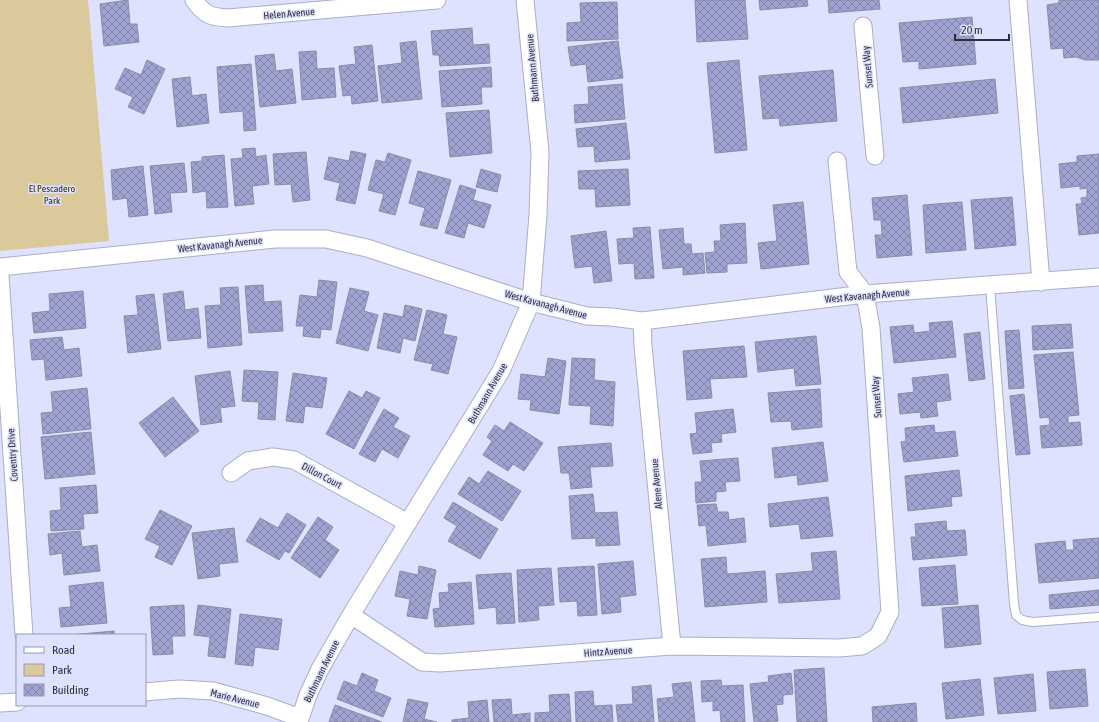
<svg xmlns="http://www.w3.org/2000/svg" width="1099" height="722" font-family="'Asap Condensed',sans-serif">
<defs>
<pattern id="building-cross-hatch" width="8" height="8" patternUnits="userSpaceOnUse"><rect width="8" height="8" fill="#9ea3d2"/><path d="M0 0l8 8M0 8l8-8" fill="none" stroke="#8185ab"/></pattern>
</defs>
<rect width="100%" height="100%" fill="#dee2fe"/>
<path fill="#dbc89b" d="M0 0H88L109 241 0 251Z"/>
<path fill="url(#building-cross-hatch)" stroke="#898ca5" d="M128 0 130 24H137L139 42 104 46 100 4Z
M695 0H745L748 39 697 42Z
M759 0H807L808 6 760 10Z
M828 0H879L880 9 829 13Z
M1059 0H1099V60H1085L1076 57 1064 58 1063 48 1051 49 1047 5 1059 3Z
M617 2 618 39 567 41V23L581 22 580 3Z
M972 17 976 64 919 69V61L903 62 899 23Z
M472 28 473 45 489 44 490 63 440 66 439 55H433L431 31Z
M416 41 422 99 382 103 378 66 402 63 400 43Z
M618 41 623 78 588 82 586 64 571 66 568 47Z
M372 45 378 101 352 104 351 95 343 96 339 66 356 64 354 47Z
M316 51 317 69 334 68 336 97 302 100 299 52Z
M274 54 276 71 292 69 296 103 260 107 255 56Z
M147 60 165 69 144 114 128 107 133 97 115 89 125 68 141 75Z
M739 60 747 150 715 153 707 63Z
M251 64 256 130 244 131 243 111 220 113 217 67Z
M491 67 492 87H481L482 104 442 107 439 71Z
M833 70 837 121 780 126 779 118 763 119 759 76Z
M190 77 192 96 206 94 209 123 177 127 172 79Z
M995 79 998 113 903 123 900 88Z
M622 84 625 119 575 123 574 105 589 104 588 87Z
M489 110 492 153 450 157 446 113Z
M626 123 630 159 595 162 594 146 578 147 576 129Z
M255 148 256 157 266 155 269 184 252 186 254 204 235 206 231 159 243 158 242 149Z
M351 151 366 154 355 204 336 200 340 183 324 179 329 157 349 161Z
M306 152 310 200 293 202 291 184 275 185 273 154Z
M388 153 411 160 395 215 379 211 384 194 368 190 376 160 385 162Z
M1099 154V233L1079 235 1076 204H1082L1081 198 1087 197V188L1080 189V186L1061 188 1059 164 1077 162V156Z
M224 155 228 207 207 208 206 191 193 193 191 162 202 161V157Z
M184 163 187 192 170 193 172 212 155 214 150 166Z
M143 166 148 215 129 217 127 198 113 200 111 170Z
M481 169 501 175 497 192 476 187Z
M628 169 630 205 596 207 595 189H579L578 171Z
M418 171 451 180 437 229 420 225 425 208 409 203Z
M460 185 476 190 473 200 491 205 484 228 468 223 464 238 445 233Z
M907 195 912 255 877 258 875 235H882L881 220H874L872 198Z
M1012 197 1016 245 975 249 971 200Z
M803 202 809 264 761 269 758 243 777 241 773 205Z
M962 202 966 250 926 253 923 205Z
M745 223 747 263 727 264V272L707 273 705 253 715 252 714 241H721L720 225Z
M650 227 654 278 635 279 634 263 619 264 617 239 634 238 633 228Z
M683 228 684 244H691L692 254 703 253 705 273 683 275V267L663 269 659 230Z
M606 231 612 281 594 283 592 266 575 268 571 236Z
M319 280 337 282 331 330 321 329 320 338 303 336 304 326H296L300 295 317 297Z
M263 285 264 302 281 301 283 331 249 333 245 286Z
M238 287 242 345 208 348 205 306 221 305 220 288Z
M350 288 369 292 364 311 378 315 368 351 336 343Z
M83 291 86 328 34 333 32 313 50 311 49 294Z
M183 291 185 310 198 308 201 338 168 341 163 294Z
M154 294 161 349 128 353 124 316 138 315 136 296Z
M405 305 422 309 415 341 403 338 400 353 377 348 384 313 403 317Z
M427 310 447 315 443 334 457 337 448 374 431 370 433 364 414 360Z
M952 321 956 357 894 363 890 327 913 325 914 333 930 331 929 323Z
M1071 324 1073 348 1033 350 1032 326Z
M1019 330 1024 388 1009 389 1005 331Z
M980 332 985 379 969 381 964 334Z
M816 336 821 384 796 386 794 368 758 372 755 342Z
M62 337 64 350 79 348 82 376 46 380 44 359 32 360 30 340Z
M744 346 747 377 710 379 712 398 687 400 683 351Z
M1073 352 1079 415 1068 416V423L1080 422 1082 445 1042 448 1040 426 1050 425 1049 417 1040 418 1034 355Z
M548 358 566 361 559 414 530 410 531 400 518 399 521 374 545 377Z
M572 358 595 359 594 380 615 382 613 426 590 424 591 406 569 405Z
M244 370 278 372 275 420 258 419 259 402 242 401Z
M230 371 235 406 220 408 222 422 201 425 195 376Z
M293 373 327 378 322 408 305 406 303 423 286 421Z
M948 374 951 400 936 402 938 416 921 418 920 412 900 414 898 394 914 392 912 378Z
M87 388 91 429 43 434 41 413 53 412 51 392Z
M820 389 822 427 792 430 791 421 771 422 768 393Z
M349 391 362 398 366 391 380 398 354 449 326 434Z
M1024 394 1030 454 1016 455 1010 396Z
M173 397 199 431 165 457 139 423Z
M384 409 399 418 393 427 410 436 398 458 382 449 375 462 359 454Z
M733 409 736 432 721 434 722 442 711 443 712 452 693 454 690 434 697 433 695 413Z
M510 422 543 443 524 471 513 464 508 471 483 455 492 441 487 437 495 425 504 431Z
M934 425 935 433 955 431 958 456 904 462 901 442 906 441 905 428Z
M91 432 95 474 45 479 41 437Z
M823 442 828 481 798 485 797 475 775 478 772 448Z
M611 443 613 466 590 467 592 487 571 489 569 473H561L558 447Z
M738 458 740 481 725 482 726 491 716 492V501L696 503 695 482H702L700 461Z
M959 470 962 496 951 497 952 506 908 511 905 476Z
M488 471 521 491 502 521 458 494 469 477 479 484Z
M96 485 98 513 83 514 84 529 51 531 50 511 61 510 60 488Z
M593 494 595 513 617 512 620 545 596 546V538L572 539 569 496Z
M828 497 833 536 801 539 799 524 770 527 768 504Z
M453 502 498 529 480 559 448 541 457 526 444 518Z
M716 504 718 512H728L729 520 744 518 746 542 708 546 706 525 699 526 697 505Z
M160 510 192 526 172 565 155 557 160 546 145 539Z
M287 513 306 525 289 553 285 551 279 560 246 541 260 518 278 528Z
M318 517 333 527 325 540 339 550 320 578 291 558Z
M946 521 947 531 965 530 967 555 913 560 911 537H916L915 524Z
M234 528 238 562 219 564 220 576 198 579 192 533Z
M80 531 82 547 97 545 100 571 64 575 62 553 50 555 48 534Z
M1099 538V578L1039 583 1035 544 1065 541 1066 550H1074L1073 540Z
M836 551 840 599 779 603 776 574 813 571 811 553Z
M726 557 727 574 765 571 767 602 705 607 701 559Z
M633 561 636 595 620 597 621 612 602 614 598 564Z
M955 565 958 604 922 606 919 568Z
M419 566 436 570 427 619 407 616 410 599 395 596 400 571 418 575Z
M594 566 597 615 578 616 577 601 560 602 558 568Z
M551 568 554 605 538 606 539 620 519 622 517 570Z
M511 573 515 623 497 624 496 607 479 609 476 575Z
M103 582 107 623 61 627 59 608 71 607 69 586Z
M471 582 474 624 435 627 433 609 440 608 439 593 449 592 448 584Z
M1099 590V605L1050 609 1049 595Z
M184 605 185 636H172L173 654 153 655 150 607Z
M198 605 231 609 225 658 208 656 210 637 194 635Z
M978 605 981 644 945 648 942 608Z
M240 614 282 619 278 650 255 647 253 666 235 664Z
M114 631V635H70Z
M824 668 827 722H797L794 670Z
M1085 669 1088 706 1050 709 1047 672Z
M362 673 378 680 374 691 391 698 383 717 337 699 344 681 357 686Z
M791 673 793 694 783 695V704L776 705 778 721 754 722 750 684 769 682 768 676Z
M1033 674 1036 711 998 714 994 678Z
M980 679 984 715 946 719 942 683Z
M721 680 722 686 743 685 745 722H721L720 710 713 711V701L702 702 701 681Z
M691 682 695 722H659L657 699 674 697 672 684Z
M651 685 654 722H618L616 705 633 704 632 687Z
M593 691 594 706 612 705 613 722H576L575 692Z
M569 694 571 722H535V713L550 712 549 695Z
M408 699 428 703 424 719 437 722H403Z
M511 699 512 715 530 713V722H494L492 700Z
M487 700 489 722H452V720L469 718 468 702Z
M916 703 917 722H873L872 707Z
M335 705 382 722H329Z"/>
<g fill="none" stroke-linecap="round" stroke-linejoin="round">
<defs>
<path id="lane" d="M990 285 1014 604 1016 615 1022 620 1033 622 1099 617"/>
<path id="street" d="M194 0C204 15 211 17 228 18L437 0
M1018 0 1041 282
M863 26 875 156
M0 267 275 239H326L367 248 531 302 587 316 612 317 642 321 865 294 1099 277
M0 275 24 635
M642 321 643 346 672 646
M231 473 248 461 273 457 294 460 408 523
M351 615 422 662 440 663 672 646 839 648 862 646 878 636 890 612 871 328 865 294 848 272 837 161
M145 692 179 689 213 691 267 706 300 718
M0 703 17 702
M299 722 308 695 320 669 351 615 501 371 531 302 538 215 540 152 525 0"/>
</defs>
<use href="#lane" stroke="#abaec9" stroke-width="10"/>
<use href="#street" stroke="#abaec9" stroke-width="19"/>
<use href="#lane" stroke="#fff" stroke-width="8"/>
<use href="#street" stroke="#fff" stroke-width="17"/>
</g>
<g text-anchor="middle" stroke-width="3" stroke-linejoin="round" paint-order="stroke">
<g font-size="10" fill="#2d2e39" stroke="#dee2fe">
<text transform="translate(289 13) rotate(-5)" y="4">Helen Avenue</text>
<text transform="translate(867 67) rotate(-95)" y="4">Sunset Way</text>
<text transform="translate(532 68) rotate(-95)" y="4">Buthmann Avenue</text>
<text transform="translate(220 244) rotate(-6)" y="4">West Kavanagh Avenue</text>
<text transform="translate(867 295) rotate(-5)" y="4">West Kavanagh Avenue</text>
<text transform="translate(546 304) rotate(15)" y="4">West Kavanagh Avenue</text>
<text transform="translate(487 393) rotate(-60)" y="4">Buthmann Avenue</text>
<text transform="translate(876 397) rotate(-94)" y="4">Sunset Way</text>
<text transform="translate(12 455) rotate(-94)" y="4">Coventry Drive</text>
<text transform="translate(322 475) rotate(28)" y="4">Dillon Court</text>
<text transform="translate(656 484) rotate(-95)" y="4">Alene Avenue</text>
<text transform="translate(608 651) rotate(-4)" y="4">Hintz Avenue</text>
<text transform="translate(321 671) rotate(-64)" y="4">Buthmann Avenue</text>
<text transform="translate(235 698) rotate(14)" y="4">Marie Avenue</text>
</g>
<g font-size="10" fill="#3a2b01" stroke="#dee2fe">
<text x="52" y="192">El Pescadero<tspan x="52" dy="12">Park</tspan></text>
</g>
</g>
<rect x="16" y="634" width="130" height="72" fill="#dee2fe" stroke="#979aaf"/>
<rect x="24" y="647" width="20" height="6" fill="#ffffff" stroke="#979aaf"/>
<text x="52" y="654" font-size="12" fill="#2d2e39">Road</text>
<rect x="24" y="664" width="20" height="12" fill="#dbc89b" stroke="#979aaf"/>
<text x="52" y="674" font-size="12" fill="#2d2e39">Park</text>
<rect x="24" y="684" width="20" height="12" fill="url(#building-cross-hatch)" stroke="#979aaf"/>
<text x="52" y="694" font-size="12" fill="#2d2e39">Building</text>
<path d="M955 34v6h54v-6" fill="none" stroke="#2d2e39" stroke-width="2"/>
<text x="961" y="34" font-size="12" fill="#2d2e39" stroke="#dee2fe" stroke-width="3" paint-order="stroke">20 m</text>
</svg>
